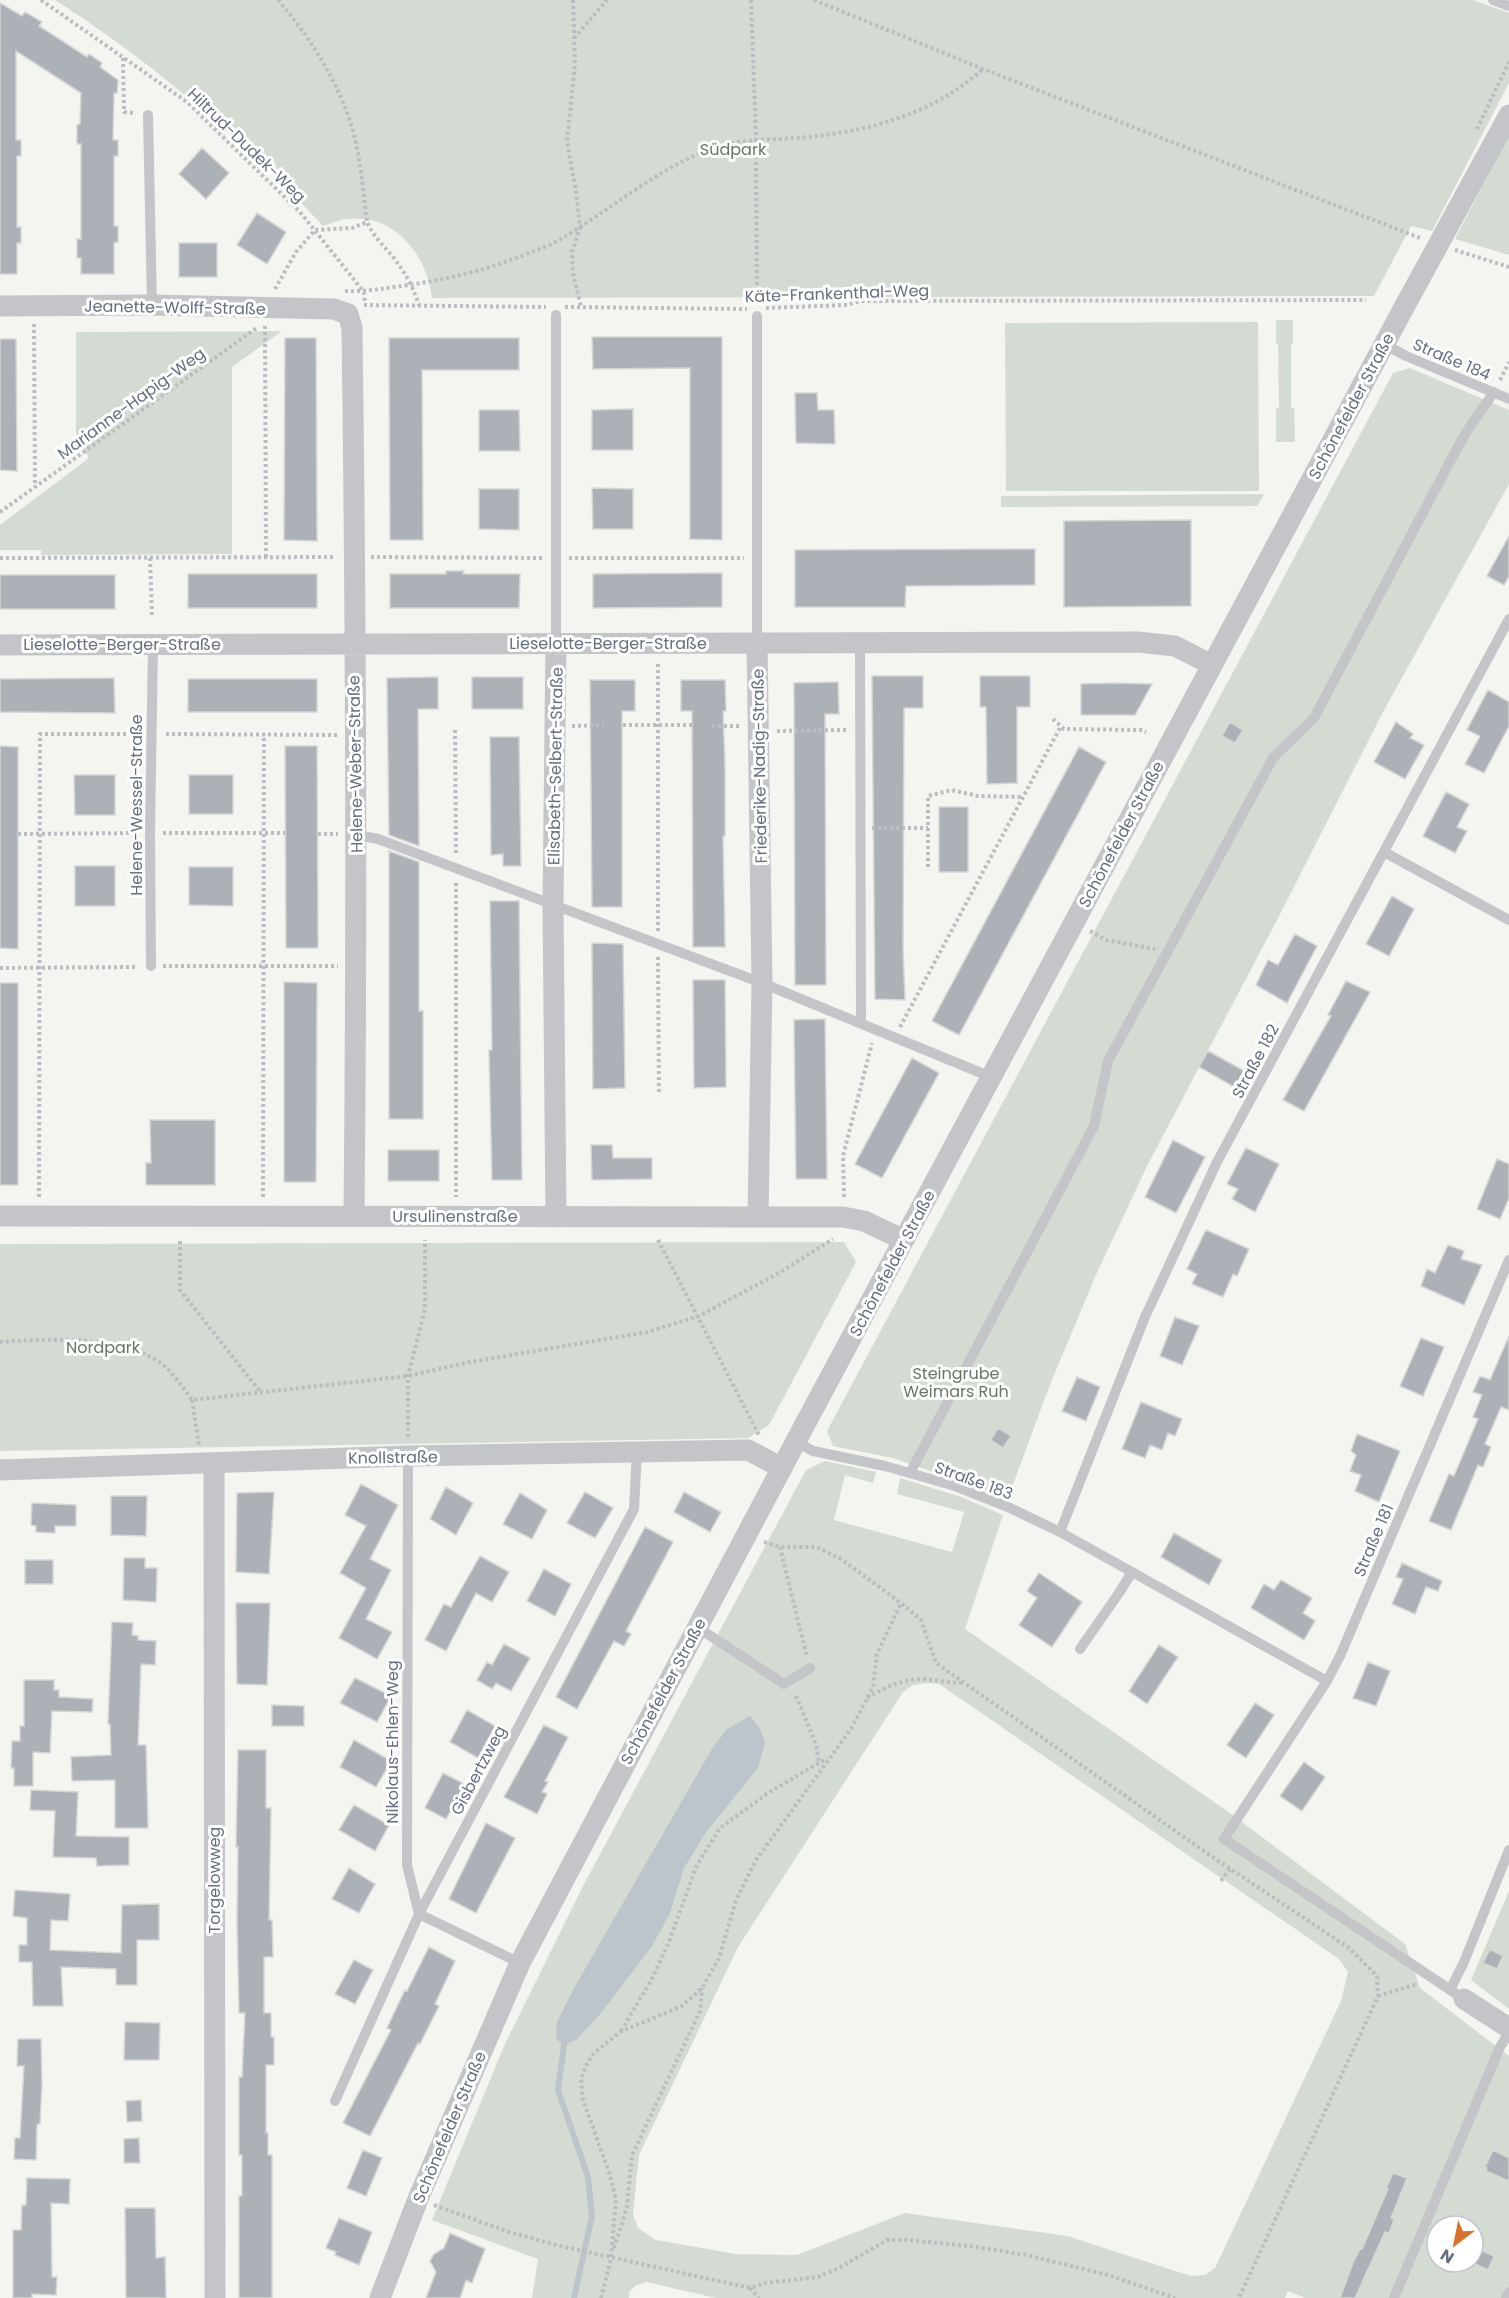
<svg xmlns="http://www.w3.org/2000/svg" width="1509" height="2298" font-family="Poppins,sans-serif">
<rect width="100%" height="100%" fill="#f4f4f1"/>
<path fill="#d4dbd2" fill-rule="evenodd" d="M55 0H1473L1509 13V83L1432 231 1411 226 1374 296 432 298C427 254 394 213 346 219 338 220 330 224 323 226 243 140 155 64 55 0Z
M1509 135V255L1455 239Z
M1276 320H1293V344H1291V408H1294L1295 442H1276V409L1279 408 1278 344 1276 343Z
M1258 322 1259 491H1006L1005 323Z
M282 331 232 367V554L41 555V550H0V525L89 458 76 434V332Z
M1410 368 1509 410V484L1383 712 1276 922 1147 1166 1095 1277 1049 1387 1008 1498 893 1458 833 1446 827 1431 1393 373Z
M1264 494 1257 506 1001 507V496Z
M844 1242 856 1262 769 1425 748 1438 0 1451V1244Z
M825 1461 876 1472 873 1483 845 1475 834 1520 952 1552 964 1512 897 1494 900 1478 961 1497 1003 1515 965 1629 1230 1813 1405 1944 1420 1988 1509 2056V2298H1305L1288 2291 1285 2298H716L646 2282 635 2286 629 2292V2298H532L538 2259 432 2220 504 2046 583 1886 806 1470ZM926 1683 939 1684 1339 1959 1348 1972 1341 2001 1215 2268 1205 2275 1191 2276 1067 2236 905 2213 797 2255 736 2254 656 2240 638 2228 633 2214 639 2155 738 1947 903 1692 913 1685ZM1437 2226H1473V2262H1437Z
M1509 1891V2009L1471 1980Z"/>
<path fill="#bdc5cc" d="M750 1716 759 1727 765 1742 758 1768 707 1831 684 1868 670 1913 652 1946 602 2012 576 2040 564 2045 556 2039 557 2022 574 1988 713 1747 727 1729Z"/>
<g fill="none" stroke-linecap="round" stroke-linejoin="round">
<path stroke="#bdc5cc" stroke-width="6" d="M564 2045 558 2090 588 2177 592 2216 574 2298"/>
</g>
<path fill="#acb1b7" stroke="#d5d6d3" stroke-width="1.5" d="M0 3 22 16 25 12 42 22 39 26 87 57 89 54 102 63 100 67 118 80 117 93H114L113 140H118V156H114V226H118V242L114 243V274H81V258H77V239H81V144H77V125L80 124 81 93 16 51V140H21V156H17V227H21V243H17V274H0Z
M202 148 229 173 206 199 179 174Z
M257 213 286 232 267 264 237 245Z
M179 243H217V277H179Z
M592 337H722V540L690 539V368L593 369Z
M285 338H316L317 541 284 540Z
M389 338H519V370H422L423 540H390Z
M0 339H16L17 471 0 470Z
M795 393H817L818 410H834L835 444 796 443Z
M633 409V450H592V410Z
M479 410H519L520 451H479Z
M592 488 633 489V529H593Z
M479 489H519V530L479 529Z
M1191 520V606L1064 607V521Z
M1509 536V576L1504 585 1487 576Z
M1035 549V585L906 586 905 607H795V550Z
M446 571H464L463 574H520L519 608H390V574H446Z
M722 573V607L593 608V574Z
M188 574H317V608H188Z
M0 575H115V609H0Z
M872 676H923V708H904L903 949 905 1000 875 999Z
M980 676H1030V707H1017V783L987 784 986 707H980Z
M438 677V709H418L419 846 389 835 387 678Z
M472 677H523V709H472Z
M114 678 115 713 0 712V679Z
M188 679H317V712H188Z
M590 680H635V711H622V907H592Z
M681 680H725L726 711H723L725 766V836H723L725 947H693L692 711H681Z
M838 682 839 714H825L826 985H795L794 683Z
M1113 683 1152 684 1135 715H1081V684Z
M1488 690 1509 702V726L1484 773 1465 764 1480 736 1467 730Z
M1230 722 1243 730 1235 743 1222 736Z
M1396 722 1413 734 1410 738 1424 745 1405 779 1374 762Z
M490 737H519L521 866H503V854L491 855Z
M0 746 18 747V949L0 948Z
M285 746H317L318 948H286Z
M1079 747 1106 762 959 1035 932 1021Z
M74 775H115V815H75Z
M189 775H233V814H189Z
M1446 792 1469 804 1457 827 1467 831 1455 853 1423 836Z
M939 807H968V872H939Z
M389 851 419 862V1011H423V1119H389Z
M75 866H115V906H75Z
M189 867H233V906L189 905Z
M1392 896 1414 909 1389 956 1366 944Z
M490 901H519L522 1180H492L489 1050H492Z
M1295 934 1317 946 1287 1003 1256 985 1268 960 1278 965Z
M592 943 623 944 625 1088 593 1089Z
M693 980H725L726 1087 694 1088Z
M1346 981 1370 992 1304 1111 1283 1100 1331 1016 1328 1015Z
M284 982 317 983 316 1182H284Z
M0 983H18V1185H0Z
M825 1019 827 1179H796L794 1020Z
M1208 1051 1246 1072 1236 1088 1199 1067Z
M912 1058 939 1073 882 1178 855 1164Z
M150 1120H215V1185H146V1163H151Z
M1173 1140 1205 1157 1176 1213 1145 1197Z
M591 1145H612L613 1158H652V1179L592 1180Z
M1246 1148 1279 1164 1255 1212 1232 1199 1238 1189 1227 1184Z
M388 1150H439V1181H388Z
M1497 1159 1509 1164V1198L1500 1219 1477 1209Z
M1206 1230 1249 1249 1237 1276 1233 1274 1223 1297 1192 1284 1197 1274 1187 1269Z
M1448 1245 1464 1251 1461 1259 1482 1265 1464 1305 1421 1286 1427 1269 1435 1273Z
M1175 1317 1199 1326 1182 1365 1160 1356Z
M1509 1336V1410L1501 1407 1485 1444 1491 1447 1483 1467 1478 1465 1451 1530 1429 1521 1449 1474 1454 1476 1478 1419 1473 1417 1482 1395 1473 1392 1480 1376 1490 1380Z
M1421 1338 1444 1347 1423 1396 1400 1386Z
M1077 1377 1100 1387 1086 1421 1062 1411Z
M1141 1402 1182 1419 1175 1436 1168 1433 1162 1450 1150 1445 1145 1458 1122 1449Z
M998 1428 1011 1436 1003 1448 991 1440Z
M1357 1434 1400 1451 1379 1502 1355 1491 1361 1475 1350 1471 1356 1455 1351 1451Z
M361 1484 398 1505 370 1559 391 1570 366 1619 392 1632 377 1659 339 1638 366 1588 340 1573 366 1526 345 1515Z
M446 1487 473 1503 456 1535 430 1519Z
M274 1492 269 1574 236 1572 237 1493Z
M585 1492 613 1508 595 1538 567 1523Z
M684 1492 721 1512 710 1532 674 1512Z
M520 1493 547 1510 532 1539 503 1524Z
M111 1496H147L146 1536 111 1535Z
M32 1503 76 1505V1526H55V1533L36 1532V1526L31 1525Z
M645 1527 673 1542 626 1631 631 1634 624 1646 614 1641 577 1709 556 1697Z
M1174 1533 1222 1560 1209 1585 1161 1557Z
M480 1556 509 1572 492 1602 476 1593 446 1651 425 1640 444 1604 451 1607Z
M124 1558H145V1568H157L156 1602 123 1600Z
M25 1560H53V1584H25Z
M1402 1563 1442 1581 1438 1591 1426 1587 1415 1614 1392 1604 1403 1579 1396 1577Z
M544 1569 571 1584 555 1616 527 1601Z
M1039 1573 1082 1602 1052 1647 1019 1625 1037 1598 1027 1591Z
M1281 1580 1312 1598 1303 1613 1315 1621 1304 1640 1251 1608 1264 1584 1274 1590Z
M236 1603H270L267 1685 237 1684Z
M112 1622 133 1623 132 1635 138 1636V1640L156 1641 155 1665 141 1664 138 1745H146L148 1828H115V1780L72 1781 71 1757 111 1755 110 1724H108Z
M504 1644 530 1658 511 1691 496 1683 492 1689 477 1680 487 1662 492 1665Z
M1159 1645 1178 1657 1147 1704 1129 1691Z
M1368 1662 1390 1671 1376 1706 1353 1698Z
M355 1678 391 1696 377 1722 340 1703Z
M24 1680H54V1690H59V1697L93 1699 92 1712 52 1711 50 1753 33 1752V1786H14V1768H11L12 1741H20V1726H24Z
M1255 1703 1274 1715 1246 1758 1227 1745Z
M272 1705 304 1706V1726H272Z
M467 1710 495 1726 478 1758 450 1742Z
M544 1725 568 1737 545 1781 548 1782 542 1792 547 1794 537 1814 504 1797Z
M354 1740 391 1761 376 1787 340 1767Z
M238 1750H266V1808H271L269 1920H272L273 1957H264V2013H271V2037H274V2065H266V2133H268V2155H272V2298H239V2196H242V2155H239V2077H242L245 2013H239L237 1921 238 1847H236Z
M1304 1762 1325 1777 1302 1811 1280 1796Z
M443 1773 466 1785 446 1819 425 1808Z
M31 1790 78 1792 76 1836 129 1837V1865L97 1866 96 1858 53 1857 55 1811 30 1810Z
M354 1805 389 1825 375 1851 339 1830Z
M486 1823 515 1838 476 1913 449 1899Z
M349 1868 375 1884 359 1913 332 1899Z
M15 1890 70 1894 68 1921 51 1920 50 1950 121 1953 122 1905 159 1904V1940H137V1985H116V1969L61 1967 63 2006H33L32 1962H19V1945H27V1918L13 1916Z
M429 1947 455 1961 435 2004 439 2006 420 2044 418 2043 370 2136 343 2123 391 2030 387 2028 405 1990 407 1991Z
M1490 1949 1503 1956 1497 1969 1483 1963Z
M354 1960 373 1970 355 2004 335 1994Z
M125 2022 160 2023 159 2060H124Z
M18 2039H41L42 2084 40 2124H37L36 2160 14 2159 15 2138H20L24 2066H17Z
M141 2100 142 2121 127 2122 126 2101Z
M139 2138 140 2163H124V2139Z
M363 2150 382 2158 366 2196 347 2188Z
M1493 2150 1509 2158V2181L1486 2171 1487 2168 1485 2167Z
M1393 2173 1407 2178 1391 2218 1394 2220 1389 2233 1385 2232 1355 2298H1340L1353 2263 1360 2249H1362L1388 2189H1386Z
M27 2178 70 2179 69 2204 51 2203 52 2277H57L56 2295 32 2294V2298H13V2230H21L22 2205H26Z
M125 2208H155L156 2258 165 2257 166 2298H126Z
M339 2218 372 2232 359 2265 335 2255 336 2252 326 2248Z
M450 2233 485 2249 472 2283 466 2280 460 2298H426L436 2272 430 2261 434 2254 444 2248Z
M1481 2250 1494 2256 1488 2270 1475 2264Z"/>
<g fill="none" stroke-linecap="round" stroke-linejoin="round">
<path stroke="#bcbdc0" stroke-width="4" stroke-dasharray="3 3" stroke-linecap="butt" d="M41 0 187 102 300 212 364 292 365 304
M278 0C310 37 340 84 353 131 361 161 363 192 367 222
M573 0 575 63 567 142 576 191 580 227 572 252 573 273 581 307
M751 0 756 139 757 302
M814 0 983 69 1420 238
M574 38 607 0
M123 58 124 112 134 113
M1477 129 1509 62
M1455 250 1509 267
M275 289 296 252 315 230 352 228 367 222C373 236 384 246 393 257 405 272 413 287 419 305
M345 291C366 292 386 288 408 285 449 279 487 270 526 254 537 250 549 246 559 240 611 210 666 161 723 145 752 138 780 140 809 137 874 130 934 113 983 69
M364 305 546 307
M565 307 747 309
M766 308 847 305 861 301 1366 300
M34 324 35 487
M265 326 266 557
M1500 380 1509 362
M0 512 258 327
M371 557 543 558
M0 558 336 557
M150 558 152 616
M569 558H744
M1053 719 1064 729 1142 730 1146 732
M623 725H693
M572 726 604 725
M712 726H742
M455 730 456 854
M777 731 848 730
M166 734 338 735
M872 828H928
M163 833H285
M18 834 138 833
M318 834H338
M928 867V796L951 790 978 796 1023 797
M456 883V1197
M658 931V664
M1090 931 1106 940 1155 949
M658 957 659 1094
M163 966H338
M0 968 137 967
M900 1027 1061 726
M39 1197 40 734H140
M263 1197 264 734
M844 1197 843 1156 872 1043
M658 1240 759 1435
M180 1241V1290L262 1394
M0 1342C47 1339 123 1334 162 1364 174 1374 183 1387 192 1400L408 1376 470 1362 648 1332 699 1316 779 1273 833 1239
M192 1400 199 1445
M408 1437V1376L425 1309V1240
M764 1542 780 1547H816L841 1559 901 1603 921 1620 936 1663 1211 1856 1349 1948 1377 1976 1378 1996 1239 2298
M780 1547 807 1657
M796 1696 816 1744 819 1763
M867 1698C884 1688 900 1680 920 1679 934 1679 948 1683 963 1683
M1221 1881 1230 1869
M1378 1996 1417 1984
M621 2031 652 1979 668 1944 697 1865 720 1828 768 1793 827 1758
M434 2205 509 2232 556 2245 750 2288 766 2283 818 2277 839 2268 887 2240H907L969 2246 1026 2255 1108 2275 1175 2298
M614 2248 627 2207 632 2155 700 2011 702 1988
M611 2257 616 2199 610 2175 583 2100 581 2079 586 2066 593 2054 620 2032 682 2006 702 1988 719 1958 736 1900 756 1860 851 1729 873 1687 877 1654 901 1603
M750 2288 759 2298
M601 2298 612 2255"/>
<path stroke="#c3c5c9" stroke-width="10" d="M1493 0 1509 6
M148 115 152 305
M556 315V643
M1384 344 1406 356 1509 399
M757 642V316
M860 642 861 1024
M357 835 378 839 762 983 991 1077
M1384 852 1509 920
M151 966 150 833 153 644
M796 1442 813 1451 885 1466 955 1486 1008 1507 1060 1532 1132 1572 1327 1681
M408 1456 407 1865 419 1914 520 1963
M910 1473 1094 1126 1108 1061 1273 758 1314 718 1453 456 1467 431 1494 392
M1060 1532 1145 1317 1217 1162 1509 619
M697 1627 784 1684 810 1668
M1080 1649 1119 1593 1132 1572
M1450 1990 1464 1962 1509 1850
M1464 1999 1224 1839 1327 1681 1340 1656 1509 1260
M335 2101 419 1914 634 1509 637 1452
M1394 2298 1500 2047 1509 2033
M1506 2298 1509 2292"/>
<path stroke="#c3c5c9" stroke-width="21" d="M0 306 152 305 334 309 348 314 352 328C356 624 357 920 354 1215
M757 642 762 983 758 1216
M556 643 553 905 556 1217
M0 645 1138 642 1175 646 1212 665
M0 1216 843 1217 864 1221 904 1240
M214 1463 215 2298
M0 1470 408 1456 748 1450 782 1468
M1464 1999 1509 2028
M380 2298 418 2199 520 1963 804 1426 1401 313 1509 115"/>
</g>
<g text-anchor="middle" stroke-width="6" stroke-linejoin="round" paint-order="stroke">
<g font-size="16" fill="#656f80" stroke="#fff">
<text transform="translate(247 145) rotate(44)" y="6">Hiltrud-Dudek-Weg</text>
<text transform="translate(837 293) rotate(-2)" y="6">Käte-Frankenthal-Weg</text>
<text transform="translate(175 307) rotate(1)" y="6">Jeanette-Wolff-Straße</text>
<text transform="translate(1452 359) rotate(23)" y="6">Straße 184</text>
<text transform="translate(131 403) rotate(-36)" y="6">Marianne-Hapig-Weg</text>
<text transform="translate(1351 406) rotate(-62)" y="6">Schönefelder Straße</text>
<text x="608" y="649">Lieselotte-Berger-Straße</text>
<text x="122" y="650">Lieselotte-Berger-Straße</text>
<text transform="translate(355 764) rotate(-91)" y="6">Helene-Weber-Straße</text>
<text transform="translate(555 766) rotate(-89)" y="6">Elisabeth-Selbert-Straße</text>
<text transform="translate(759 766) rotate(-91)" y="6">Friederike-Nadig-Straße</text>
<text transform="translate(136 805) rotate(-90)" y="6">Helene-Wessel-Straße</text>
<text transform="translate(1121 834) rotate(-62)" y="6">Schönefelder Straße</text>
<text transform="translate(1255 1061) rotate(-62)" y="6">Straße 182</text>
<text x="455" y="1222">Ursulinenstraße</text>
<text transform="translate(892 1263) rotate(-62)" y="6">Schönefelder Straße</text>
<text transform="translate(393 1457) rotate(-1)" y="6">Knollstraße</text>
<text transform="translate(974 1480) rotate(20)" y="6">Straße 183</text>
<text transform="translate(1373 1540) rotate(-67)" y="6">Straße 181</text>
<text transform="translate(663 1691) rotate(-62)" y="6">Schönefelder Straße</text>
<text transform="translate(392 1742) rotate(-90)" y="6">Nikolaus-Ehlen-Weg</text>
<text transform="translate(478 1770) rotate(-62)" y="6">Gisbertzweg</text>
<text transform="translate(214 1880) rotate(-90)" y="6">Torgelowweg</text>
<text transform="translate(449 2127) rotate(-67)" y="6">Schönefelder Straße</text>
</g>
<g font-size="16" fill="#647863" stroke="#fff">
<text x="733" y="155">Südpark</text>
<text x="103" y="1353">Nordpark</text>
<text x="956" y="1379">Steingrube<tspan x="956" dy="18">Weimars Ruh</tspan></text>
</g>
</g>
<g transform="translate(1455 2244) rotate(212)"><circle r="28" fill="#ffffff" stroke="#c1c5cc" stroke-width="1.5"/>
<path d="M0-4.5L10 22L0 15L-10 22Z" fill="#d8722d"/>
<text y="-9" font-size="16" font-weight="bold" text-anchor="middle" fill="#656f80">N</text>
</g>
</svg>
